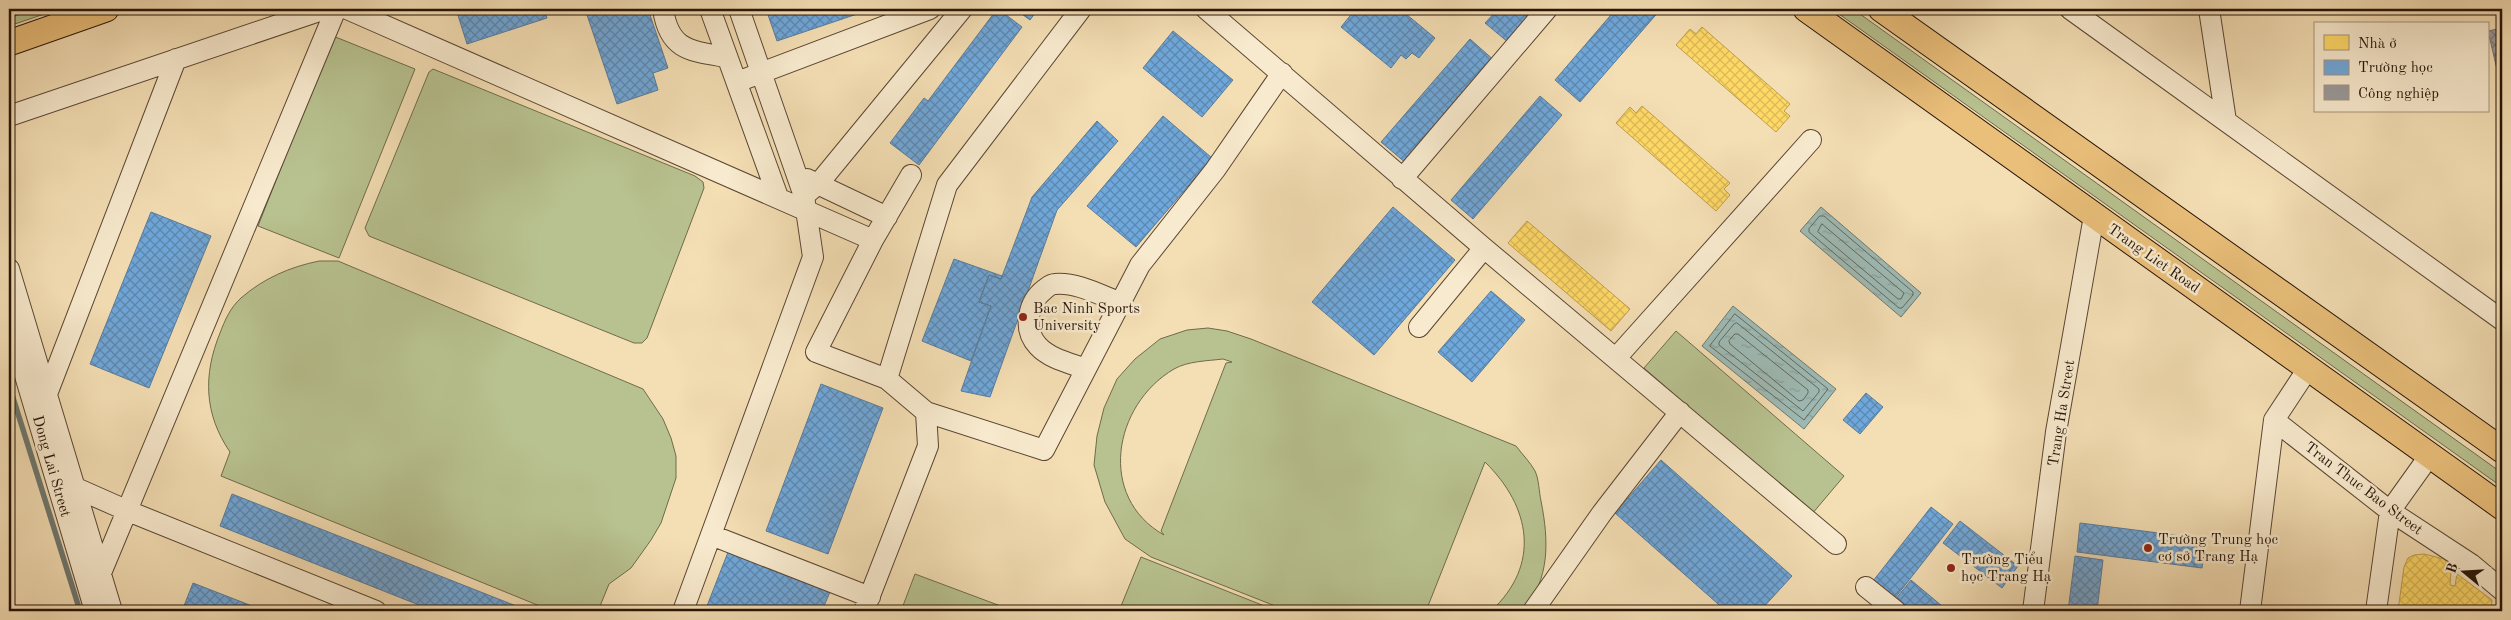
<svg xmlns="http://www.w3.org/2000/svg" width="2511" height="620" font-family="'Old Standard TT',serif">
<defs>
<pattern id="water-ripples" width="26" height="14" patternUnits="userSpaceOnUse" patternTransform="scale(1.25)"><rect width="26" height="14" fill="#9ebbb6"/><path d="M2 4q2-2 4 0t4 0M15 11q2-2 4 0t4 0" fill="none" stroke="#88a09b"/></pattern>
<pattern id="homes-cross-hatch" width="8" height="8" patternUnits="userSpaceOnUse" patternTransform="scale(1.25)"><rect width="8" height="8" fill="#ffd966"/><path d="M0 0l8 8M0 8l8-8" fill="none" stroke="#dab957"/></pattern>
<pattern id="schools-cross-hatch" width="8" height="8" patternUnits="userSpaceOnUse" patternTransform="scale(1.25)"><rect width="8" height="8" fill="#6fa8dc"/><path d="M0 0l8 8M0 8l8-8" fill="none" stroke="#5b88b0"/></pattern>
<pattern id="industry-cross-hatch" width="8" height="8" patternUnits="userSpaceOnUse" patternTransform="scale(1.25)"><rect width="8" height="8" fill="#999"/><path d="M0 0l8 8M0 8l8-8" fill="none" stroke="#7d7c7b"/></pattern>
</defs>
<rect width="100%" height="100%" fill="#f4deb4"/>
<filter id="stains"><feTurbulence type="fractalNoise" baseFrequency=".004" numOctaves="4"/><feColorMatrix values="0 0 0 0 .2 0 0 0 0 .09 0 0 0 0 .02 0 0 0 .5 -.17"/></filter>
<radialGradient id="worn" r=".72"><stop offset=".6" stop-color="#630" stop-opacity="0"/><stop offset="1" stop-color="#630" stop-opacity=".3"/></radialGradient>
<path fill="#b8c290" stroke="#6f6b4c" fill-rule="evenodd" d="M35 9H59L9 26V18Z
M1832 9H1853L2502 473V487Z
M333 36 415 69 339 258 258 226Z
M433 69 695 176 703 182 704 188 647 338 642 343H634L369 236 365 228 429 72Z
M319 261H338L643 389 663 419 671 438 676 456V478L661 523 651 540 631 568 609 584 598 611H552L221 476 230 452C204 414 203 375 220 333 225 320 230 308 241 298 264 278 290 267 319 261Z
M1208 328 1227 331 1251 339 1516 446C1522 454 1530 462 1535 471 1539 479 1539 492 1541 501 1549 541 1550 579 1523 611H1491C1541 565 1531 507 1485 462L1426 611H1288L1151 557 1125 539 1105 502 1094 465 1097 436 1104 408 1117 379 1135 359 1160 339 1187 330ZM1223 359 1232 362 1226 363 1161 531 1164 535C1097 497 1113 405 1174 369 1188 361 1207 361 1223 359Z
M1676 331 1844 476 1812 514 1644 368Z
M1141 557 1277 611H1119Z
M915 574 1014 611H901Z"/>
<path fill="url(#water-ripples)" stroke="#6e7870" d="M1821 207 1921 293 1901 317 1800 231Z
M1733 306 1836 389 1804 429 1702 346Z"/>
<path fill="url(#homes-cross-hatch)" stroke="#be9e4a" d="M1702 27 1790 104 1784 111 1790 116 1776 132 1676 45 1690 29 1696 34Z
M1642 106 1730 183 1724 189 1730 195 1716 211 1616 123 1630 107 1636 113Z
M1527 221 1630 309 1611 331 1508 243Z
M2424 554 2444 559 2451 570 2450 585 2455 586 2457 574 2492 600 2491 611H2398L2404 567 2408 558 2414 555Z"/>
<path fill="url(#schools-cross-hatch)" stroke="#597c9c" d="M456 9H544L547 18 467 44Z
M585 9H648L668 68 653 73 658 90 617 104Z
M766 9H872L777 41Z
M997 9H1003L1001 11 1022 27 919 165 890 143 924 98 928 101Z
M1015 9H1038L1030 20Z
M1351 9H1400L1435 38 1419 58 1412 53 1406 59 1401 55 1391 68 1341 27 1354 11Z
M1498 9H1539L1509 43 1485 23Z
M1616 9H1661L1580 102 1555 80Z
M1173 31 1233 80 1202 117 1143 68Z
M1470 39 1496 62 1407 164 1381 142Z
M1540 96 1562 115 1473 219 1451 200Z
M1163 116 1212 158 1136 247 1087 206Z
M1097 121 1118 141 1057 210 990 397 961 391 991 306 979 302 989 275 1001 279 1032 197Z
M1393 207 1455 260 1374 355 1312 302Z
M151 212 211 236 149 388 90 364Z
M954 259 1002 276 1001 279 989 275 979 302 991 306 971 361 922 341Z
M1491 291 1525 320 1472 382 1438 352Z
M821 384 883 408 828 554 766 531Z
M1866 393 1883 407 1860 434 1843 420Z
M1661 460 1792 576 1760 611H1726L1615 513Z
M232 494 529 611H434L220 526Z
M1931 507 1953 524 1895 598 1873 581Z
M1960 521 2018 566 2002 588 1943 543Z
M2080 523 2206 539 2202 568 2077 552Z
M730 547 832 587 822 611H705Z
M2075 556 2103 560 2097 611H2068Z
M1911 580 1948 611H1908L1895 600Z
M193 583 265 611H182Z"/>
<path fill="url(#industry-cross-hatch)" stroke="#76716e" d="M2502 28V91L2488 31Z"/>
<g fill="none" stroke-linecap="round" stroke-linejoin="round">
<path stroke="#62685f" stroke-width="1" d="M1820 216H1824L1913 292V295L1902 308H1899L1809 232V229Z
M1822 224 1904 293 1901 299H1898L1818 232Z
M1735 314 1828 389 1804 420 1710 346Z
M1737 323 1819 389V392L1803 411 1719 345V342L1734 324Z
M1735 334H1738L1808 390V393L1803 400 1799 401 1730 344 1729 341Z"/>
<path stroke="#6e7870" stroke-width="5.5" d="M9 385 80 611"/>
<defs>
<path id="minor" d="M347 9 873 240
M663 9C669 50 690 51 726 57
M710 9 778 197
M1206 9 1484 248 1836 544
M2070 9 2502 320
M2209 9 2226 121
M737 82 930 9
M9 116 325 9
M911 175 873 240 816 352 887 379 947 185 1081 9
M807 179 887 217
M1402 179 1547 9
M804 196 819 183 962 9
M9 269 112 611
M9 322 95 611
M1419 327 1484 248
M1616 358 1811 140
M1086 369C1070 363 1050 359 1038 346 1022 329 1028 302 1045 289 1049 286 1051 284 1055 284 1077 282 1100 295 1121 303
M47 394 176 59
M926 412 1044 450 1140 265 1215 170 1282 73
M2274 420 2390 511 2471 564 2502 590
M76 488 128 511 376 611
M711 535 870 597
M101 573 336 9
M1866 587 1896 611
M683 611 813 257 804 196 739 9
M864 611 928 446 926 412 887 379
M1533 611 1602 513 1680 412
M2033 611 2056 432 2094 216
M2250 611 2274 420 2309 367
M2376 611 2390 511 2430 455"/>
<path id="major" d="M1806 9 2502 507
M1881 9 2502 450
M9 43 106 9"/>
</defs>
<use href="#minor" stroke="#5a4633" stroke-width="22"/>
<use href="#major" stroke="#261408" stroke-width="27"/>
<use href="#minor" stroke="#f8eace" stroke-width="20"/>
<use href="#major" stroke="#eabf7a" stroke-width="25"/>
</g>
<g fill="#8f2418" stroke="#f8eace" stroke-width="2">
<circle cx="1023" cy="317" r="5"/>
<circle cx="2148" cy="548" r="5"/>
<circle cx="1951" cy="568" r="5"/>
</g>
<g text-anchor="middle" stroke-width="5" stroke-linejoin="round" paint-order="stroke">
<g font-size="15" fill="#261408" stroke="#f8eace">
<text transform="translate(2154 258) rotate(35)" y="5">Trang Liet Road</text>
<text transform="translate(2061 413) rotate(-81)" y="5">Trang Ha Street</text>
<text transform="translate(52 466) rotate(74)" y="5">Dong Lai Street</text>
<text transform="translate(2364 488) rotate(37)" y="5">Tran Thuc Bao Street</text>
</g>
<g font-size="15" fill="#261408" stroke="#f8eace" text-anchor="start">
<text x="1033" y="313">Bac Ninh Sports<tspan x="1033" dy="17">University</tspan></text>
<text x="2158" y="544">Trường Trung học<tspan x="2158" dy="17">cơ sở Trang Hạ</tspan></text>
<text x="1961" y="564">Trường Tiểu<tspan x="1961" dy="17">học Trang Hạ</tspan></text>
</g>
</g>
<rect width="2511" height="620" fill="none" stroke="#f4deb4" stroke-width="30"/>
<rect x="10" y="10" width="2491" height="600" fill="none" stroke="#261408" stroke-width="2.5"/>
<rect x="15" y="15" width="2481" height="590" fill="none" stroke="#261408"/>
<rect x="2314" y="22" width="175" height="90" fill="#f8eace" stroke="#a4947f"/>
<rect x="2324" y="35" width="25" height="15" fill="#ffd966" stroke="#a4947f"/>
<text x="2358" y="48" font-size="15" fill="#261408">Nhà ở</text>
<rect x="2324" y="60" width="25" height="15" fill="#6fa8dc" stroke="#a4947f"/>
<text x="2358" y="72" font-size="15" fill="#261408">Trường học</text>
<rect x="2324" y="85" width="25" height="15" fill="#999999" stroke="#a4947f"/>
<text x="2358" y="98" font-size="15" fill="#261408">Công nghiệp</text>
<g transform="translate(2464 572) rotate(288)" stroke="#f8eace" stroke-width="4" paint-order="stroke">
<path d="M0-4L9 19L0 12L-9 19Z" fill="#261408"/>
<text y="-8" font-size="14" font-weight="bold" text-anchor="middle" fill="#261408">B</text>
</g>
<rect width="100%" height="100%" filter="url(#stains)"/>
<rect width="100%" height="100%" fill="url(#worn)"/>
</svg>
